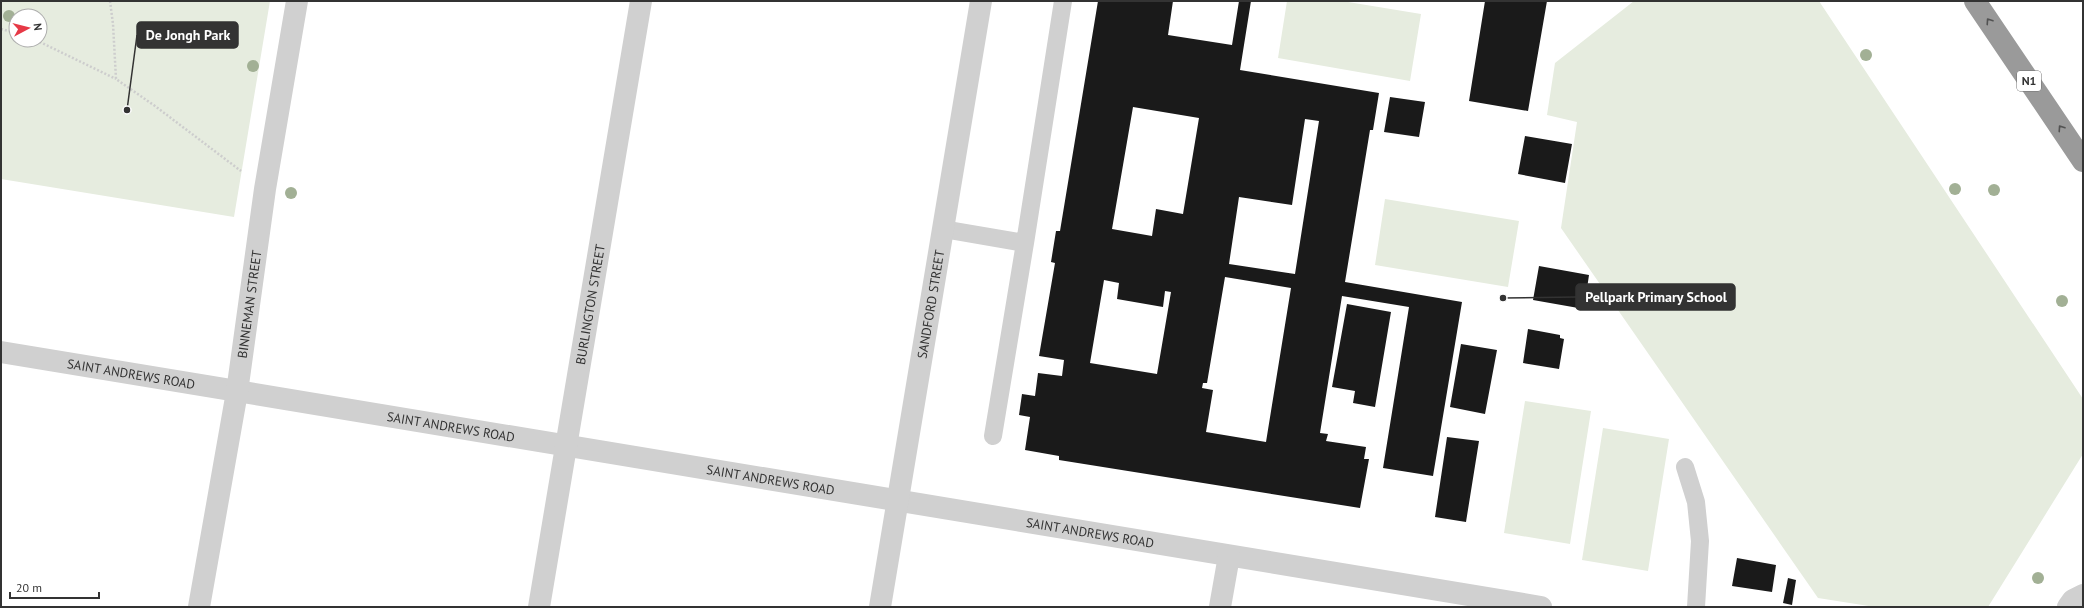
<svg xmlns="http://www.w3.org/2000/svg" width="2084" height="608" font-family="'PT Sans',sans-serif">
<rect width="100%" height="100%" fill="#fff"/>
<path fill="#e6ecdf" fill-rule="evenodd" d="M1 1H270L234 217 1 179ZM16 16H40V40H16Z
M1287 1H1342L1421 14 1410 81 1278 58Z
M1634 1H1819L2083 399V454L1988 607H1875L1818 598 1561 228 1577 122 1547 115 1555 63Z
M1385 199 1519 221 1508 287 1375 265Z
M1525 401 1591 411 1570 544 1504 533Z
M1603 428 1669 439 1648 571 1582 560Z"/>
<path fill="#1a1a1a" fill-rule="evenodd" d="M1098 1H1173L1168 35 1232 45 1239 1H1251L1240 70 1379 93 1373 130H1370L1345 282 1462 302 1433 476 1383 468 1409 307 1342 296 1320 433 1328 434 1326 441 1366 447 1364 459H1369L1360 508 1059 460V456L1025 450 1030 417 1019 415 1022 394 1035 396 1038 373 1062 376 1064 360 1039 356 1055 263 1051 262 1056 231H1060ZM1133 107 1199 118 1183 214 1156 209 1152 236 1112 229ZM1305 119 1319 121 1295 274 1229 264 1239 197 1292 205ZM1225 277 1291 288 1266 442 1206 432 1213 390 1202 388 1203 383H1207ZM1104 280 1119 283 1117 299 1163 307 1165 291 1171 292 1157 374 1090 363Z
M1485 1H1547L1528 111 1469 101Z
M1390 97 1425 102 1419 137 1384 132Z
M1525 136 1572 144 1565 183 1518 174Z
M1539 266 1589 275 1584 309 1533 300Z
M1347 304 1391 312 1375 407 1353 403 1355 391 1332 387Z
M1528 329 1560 335V338L1564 339 1559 369 1523 363Z
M1461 344 1497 350 1485 414 1450 407Z
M1447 437 1479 441 1466 522 1435 517Z
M1737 558 1776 565 1772 592 1732 586Z
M1788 578 1796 580 1792 605 1783 603Z"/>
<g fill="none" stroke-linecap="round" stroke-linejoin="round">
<path stroke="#cdcdcd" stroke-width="2.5" stroke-dasharray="2 2" stroke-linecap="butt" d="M110 1 113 24 116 79 155 106 241 171
M1 29 16 33
M36 40 116 79"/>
<path stroke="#d0d0d0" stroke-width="18" d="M943 229 1025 243 1063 1
M993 436 1025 243
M1685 467 1696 502 1700 541 1696 607"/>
<g stroke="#d0d0d0" stroke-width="22">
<path id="s1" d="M1 352 1541 607"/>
<path id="s2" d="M199 607 237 392 265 189 297 1"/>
<path id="s3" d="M539 607 641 1"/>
<path id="s4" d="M880 607 981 1"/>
<path d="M1220 607 1229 556"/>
<path d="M2068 607 2073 600 2083 595"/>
</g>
<path stroke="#9a9a9a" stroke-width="22" d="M1975 1 2083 161"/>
</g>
<g fill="#a2b095">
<circle cx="9" cy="16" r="6"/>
<circle cx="1866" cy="55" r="6"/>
<circle cx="253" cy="66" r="6"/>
<circle cx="1955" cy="189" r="6"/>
<circle cx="1994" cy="190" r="6"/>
<circle cx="291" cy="193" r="6"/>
<circle cx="2062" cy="301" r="6"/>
<circle cx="2038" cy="578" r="6"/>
</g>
<defs><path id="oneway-chevron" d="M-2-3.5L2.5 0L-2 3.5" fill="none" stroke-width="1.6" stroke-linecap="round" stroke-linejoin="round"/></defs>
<g stroke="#525252">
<use href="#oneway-chevron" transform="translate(1989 21) rotate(-124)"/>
<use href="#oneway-chevron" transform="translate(2061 128) rotate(-124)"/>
</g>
<g text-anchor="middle" stroke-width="4" stroke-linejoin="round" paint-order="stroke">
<rect fill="#fff" stroke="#707070" stroke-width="1" x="2017" y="71" width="24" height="20" rx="3"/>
<g font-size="12" font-weight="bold" fill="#333">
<text x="2029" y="85">N1</text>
</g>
<g font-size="13" fill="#333" stroke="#fff">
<text dy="5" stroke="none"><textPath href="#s2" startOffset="307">BINNEMAN STREET</textPath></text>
<text dy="5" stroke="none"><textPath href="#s3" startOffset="307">BURLINGTON STREET</textPath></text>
<text dy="5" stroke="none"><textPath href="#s4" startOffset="307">SANDFORD STREET</textPath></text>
<text dy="5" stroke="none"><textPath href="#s1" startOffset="132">SAINT ANDREWS ROAD</textPath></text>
<text dy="5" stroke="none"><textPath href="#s1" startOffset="456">SAINT ANDREWS ROAD</textPath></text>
<text dy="5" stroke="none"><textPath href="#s1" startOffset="780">SAINT ANDREWS ROAD</textPath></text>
<text dy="5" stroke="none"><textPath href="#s1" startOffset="1104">SAINT ANDREWS ROAD</textPath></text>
</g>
</g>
<path fill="none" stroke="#333" stroke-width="1.5" d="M127 110L137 35M1503 298L1576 297"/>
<g fill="#333" stroke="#fff" stroke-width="1.5">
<circle cx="127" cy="110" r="4"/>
<circle cx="1503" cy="298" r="4"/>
</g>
<g fill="#333" stroke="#333" stroke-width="1.5">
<rect x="137" y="22" width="101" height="26" rx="4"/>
<rect x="1576" y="284" width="159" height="26" rx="4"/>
</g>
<g font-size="14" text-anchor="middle" font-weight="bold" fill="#fff">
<text x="188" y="40">De Jongh Park</text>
<text x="1656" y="302">Pellpark Primary School</text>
</g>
<rect width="2084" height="608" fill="none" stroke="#333333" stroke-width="4"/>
<g transform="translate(28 28) rotate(83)"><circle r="19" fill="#ffffff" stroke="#adadad"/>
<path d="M0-3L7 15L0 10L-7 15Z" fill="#e63946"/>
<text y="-6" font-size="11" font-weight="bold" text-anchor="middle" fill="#333333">N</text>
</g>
<path d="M10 592v6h89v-6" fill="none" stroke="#333333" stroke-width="2"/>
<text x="16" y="592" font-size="12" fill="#333333" stroke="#ffffff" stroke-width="3" paint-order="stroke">20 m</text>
</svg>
